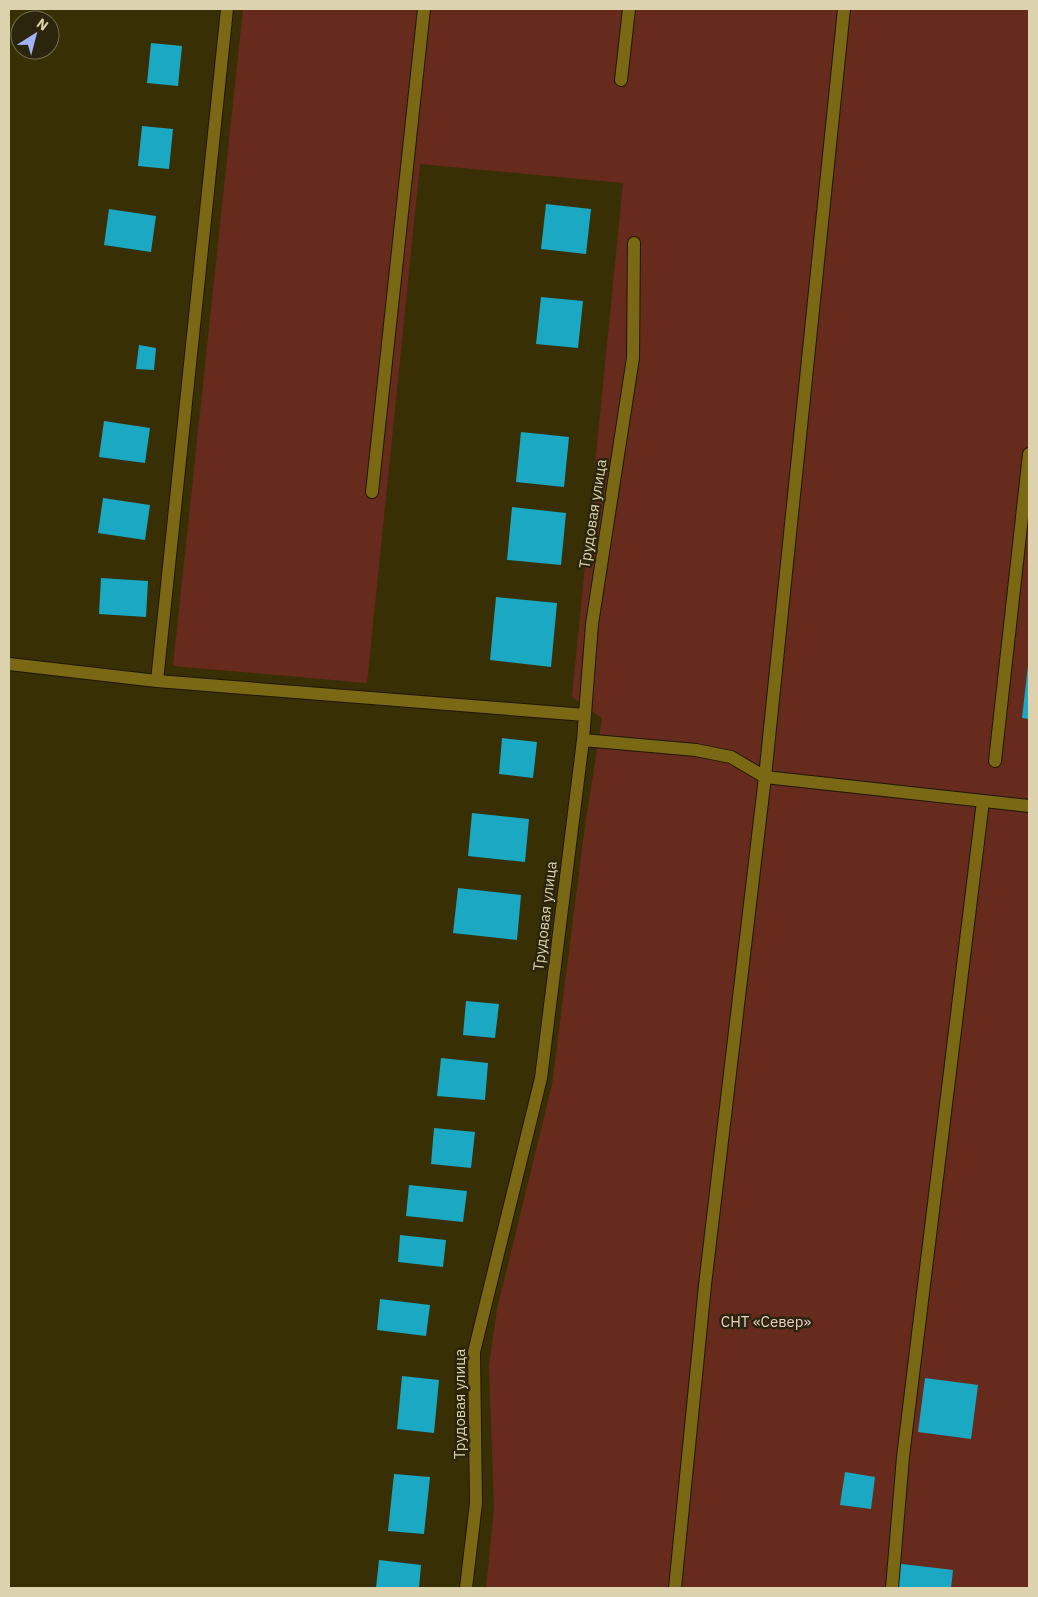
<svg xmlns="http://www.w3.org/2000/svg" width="1038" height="1597" font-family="'IBM Plex Sans',sans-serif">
<rect width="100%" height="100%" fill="#392f04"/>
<path fill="#672b1d" d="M243 9H1029V1588H486L494 1508 489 1366 497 1309 552 1085 585 826 602 718 572 697 623 183 420 164 367 683 173 666Z"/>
<path fill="#1ba8c2" d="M151 43 182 46 178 86 147 83Z
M142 126 173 129 169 169 138 166Z
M546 204 591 209 586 254 541 249Z
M109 209 156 216 151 252 104 245Z
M541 297 583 301 578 348 536 344Z
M139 345 156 348 154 370 136 369Z
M104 421 150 428 145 463 99 457Z
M521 432 569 437 564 487 516 482Z
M103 498 150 505 145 540 98 533Z
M512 507 566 513 561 565 507 560Z
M101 578 148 581 146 617 99 614Z
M496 597 557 603 551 667 490 660Z
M1028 666H1029V719L1022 718Z
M502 738 537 742 533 778 499 774Z
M472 813 529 819 525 862 468 856Z
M458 888 521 895 517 940 453 933Z
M466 1001 499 1004 495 1038 463 1035Z
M441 1058 488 1063 485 1100 437 1096Z
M434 1128 475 1132 471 1168 431 1164Z
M409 1185 467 1191 463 1222 406 1216Z
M400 1235 446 1240 443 1267 398 1262Z
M380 1299 430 1305 426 1336 377 1330Z
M402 1376 439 1380 434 1433 397 1429Z
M925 1378 978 1385 971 1439 918 1432Z
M845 1472 875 1477 871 1509 840 1505Z
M394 1474 430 1477 424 1534 388 1531Z
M379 1560 421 1565 419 1588H376Z
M894 1563 953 1570 951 1588H891Z"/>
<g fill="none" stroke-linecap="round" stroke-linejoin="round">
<defs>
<path id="service" d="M621 80 629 9
M372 492 424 9
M157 681 227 9
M995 761 1029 454
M892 1588 903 1457 983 801"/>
<path id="minor" d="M9 664 157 681 585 715
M583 740 696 750 731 757 765 777 1029 806
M466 1588 476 1503 474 1352 541 1078 583 740 592 624 633 358 634 243
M675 1588 705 1285 765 777 844 9"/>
</defs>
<use href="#service" stroke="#1d1701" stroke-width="14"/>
<use href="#minor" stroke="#1d1701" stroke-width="14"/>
<use href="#service" stroke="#7b6815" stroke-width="12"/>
<use href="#minor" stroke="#7b6815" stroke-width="12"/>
</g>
<g text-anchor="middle" stroke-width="5" stroke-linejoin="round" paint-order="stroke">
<g font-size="15" fill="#dcd3ae" stroke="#2c250d">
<text transform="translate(593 514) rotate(-81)" y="5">Трудовая улица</text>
<text transform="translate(545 916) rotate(-83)" y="5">Трудовая улица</text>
<text transform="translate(460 1404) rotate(-90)" y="5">Трудовая улица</text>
</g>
<g font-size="15" fill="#eccec7" stroke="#2c250d">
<text x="766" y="1327">СНТ «Север»</text>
</g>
</g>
<rect width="1038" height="1597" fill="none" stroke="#dcd3ae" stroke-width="20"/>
<g transform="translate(35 35) rotate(36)"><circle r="24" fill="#2c250d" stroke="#726b4d"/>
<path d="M0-4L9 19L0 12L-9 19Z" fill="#a3b2fd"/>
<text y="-8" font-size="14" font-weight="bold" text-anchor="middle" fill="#dcd3ae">N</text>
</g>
</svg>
